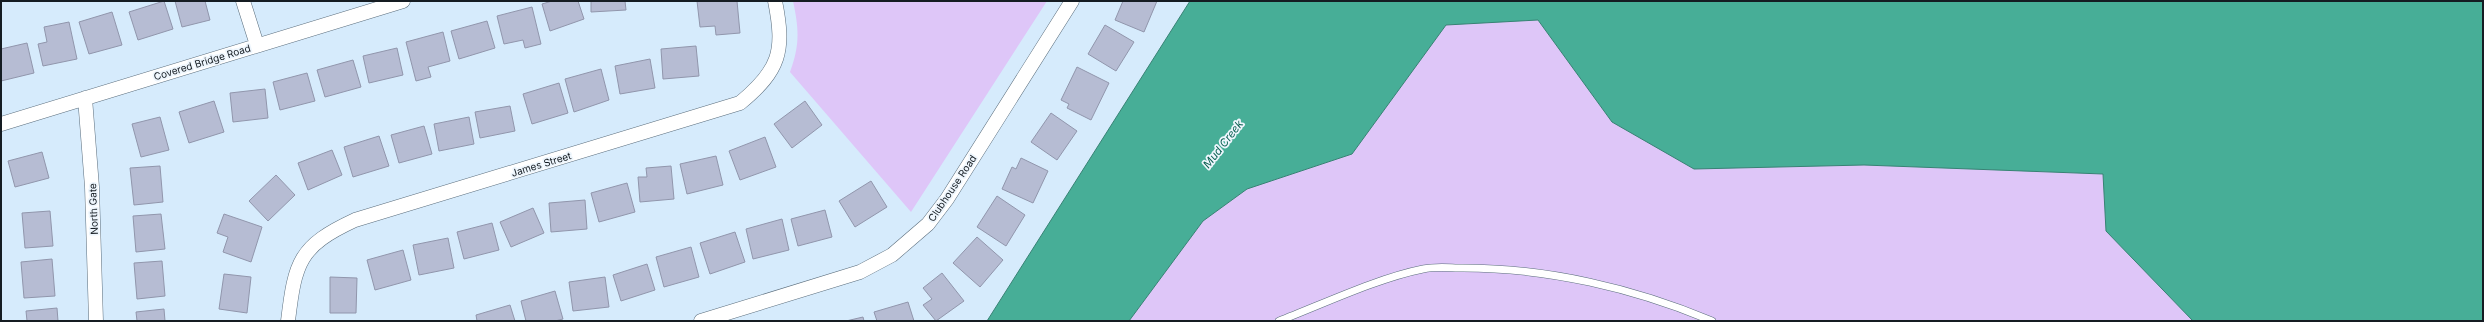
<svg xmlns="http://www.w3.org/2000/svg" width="2484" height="322" font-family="Inter,sans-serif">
<rect width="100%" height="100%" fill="#d6ebfc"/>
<path fill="#dec6f8" d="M793 1H1047L911 212 790 72C800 45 799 29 793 1Z
M1538 20 1612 122 1864 165 2103 174 2106 231 2193 321H1129L1203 221 1247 189 1352 154 1446 25Z"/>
<path fill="#47ae97" stroke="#388274" d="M1190 1H2483V321H2193L2106 231 2103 174 1864 165 1694 169 1612 122 1538 20 1446 25 1352 154 1247 189 1203 221 1129 321H987Z"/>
<path fill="#b6bcd3" stroke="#9196ac" d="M164 1 173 29 138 40 129 12Z
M175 1H205L210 20 182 27Z
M552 1H578L584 19 550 31 542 4Z
M591 1H625L626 10 591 12Z
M697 1H737L740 33 716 35 715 26 700 27Z
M1123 1H1157L1144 32 1115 20Z
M532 7 541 44 525 48 523 40 504 44 497 16Z
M112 12 122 45 89 54 79 22Z
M487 21 495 48 459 59 451 31Z
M69 22 77 59 43 66 38 44 47 42 44 27Z
M1105 25 1134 42 1116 71 1088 54Z
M443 32 450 61 428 67 431 77 416 81 406 42Z
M27 43 34 73 1 81V49Z
M696 46 699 76 663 79 661 49Z
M397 48 403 75 369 83 363 56Z
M650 59 655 88 620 94 615 66Z
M353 60 361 87 325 97 317 70Z
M1077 67 1109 83 1091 120 1067 108 1069 104 1061 100Z
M601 69 609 100 574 112 565 79Z
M307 73 315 101 280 110 273 82Z
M559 83 568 113 532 124 523 94Z
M265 89 268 118 233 122 230 93Z
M214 101 224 132 189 143 179 112Z
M805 101 822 125 792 148 774 124Z
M510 106 515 131 480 138 475 112Z
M1051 113 1077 131 1057 160 1031 142Z
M160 117 169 150 141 157 132 124Z
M469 117 474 144 439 151 434 124Z
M424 126 432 154 399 163 391 135Z
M379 136 389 166 353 177 344 147Z
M765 137 776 167 740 180 729 151Z
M332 150 342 175 308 190 298 163Z
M42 152 49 178 15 187 8 161Z
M716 156 723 185 687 194 680 164Z
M1021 158 1048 171 1033 203 1002 189 1012 167 1016 169Z
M160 166 163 202 134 205 130 168Z
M671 166 674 199 640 202 638 177H647L646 168Z
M276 175 295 195 268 221 249 201Z
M871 181 887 207 855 227 839 201Z
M627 183 635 212 599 222 591 193Z
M997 196 1025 215 1006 246 977 227Z
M585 200 587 229 551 232 549 203Z
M533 208 544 233 511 247 500 222Z
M825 210 832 237 798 246 791 219Z
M50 211 53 246 25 248 22 213Z
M161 214 165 249 136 252 133 216Z
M224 214 262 227 251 262 223 252 228 237 217 233Z
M782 219 789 250 753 259 746 229Z
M492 223 499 250 464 259 457 232Z
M735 232 745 262 710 274 700 243Z
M977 237 1003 260 980 287 953 263Z
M448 238 454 268 419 275 413 245Z
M691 247 699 277 664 287 656 257Z
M403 250 411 280 375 290 367 260Z
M52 259 55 296 24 298 21 262Z
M162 261 165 296 137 299 134 263Z
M647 264 655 290 621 301 613 275Z
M942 273 964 301 936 321 923 305 932 299 923 288Z
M224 274 251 277 247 313 219 309Z
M330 277 357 278 356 313H330Z
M605 277 609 307 573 311 569 282Z
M555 291 563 319 555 321H526L521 301Z
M908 302 914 321H877L874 312Z
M510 305 515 321H477L476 315Z
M57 308 58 321H27L26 311Z
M164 309 165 321H137L136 312Z
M863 317 864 321H846Z"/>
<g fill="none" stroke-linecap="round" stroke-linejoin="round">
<defs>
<path id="lane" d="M1279 321C1323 304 1378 278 1423 269 1436 266 1450 268 1463 268 1547 268 1634 288 1712 321"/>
<path id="street" d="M243 1 257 45
M85 98 92 187 96 321
M1 124 403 1
M288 321C295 262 299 246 355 220L740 103C780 70 785 51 775 1
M701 321 860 272 892 255 928 224 947 199 1072 1"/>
</defs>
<use href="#lane" stroke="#5a6d7c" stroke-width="8"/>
<use href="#street" stroke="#5a6d7c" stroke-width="15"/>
<use href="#lane" stroke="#fff" stroke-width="7"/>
<use href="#street" stroke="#fff" stroke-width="14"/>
</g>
<g text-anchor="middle" stroke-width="3.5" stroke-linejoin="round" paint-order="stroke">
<g font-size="10" fill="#151c22" stroke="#eef6fd">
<text transform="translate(202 62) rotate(-17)" y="4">Covered Bridge Road</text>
<text transform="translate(541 164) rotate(-17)" y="4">James Street</text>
<text transform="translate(952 188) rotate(-56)" y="4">Clubhouse Road</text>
<text transform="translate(93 209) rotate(-92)" y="4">North Gate</text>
</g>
<g font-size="11" font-style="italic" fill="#085f50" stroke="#eef6fd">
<text transform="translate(1223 144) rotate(-52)" y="4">Mud Creek</text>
</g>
</g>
<rect width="2484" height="322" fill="none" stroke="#151c22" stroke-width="4"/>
</svg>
